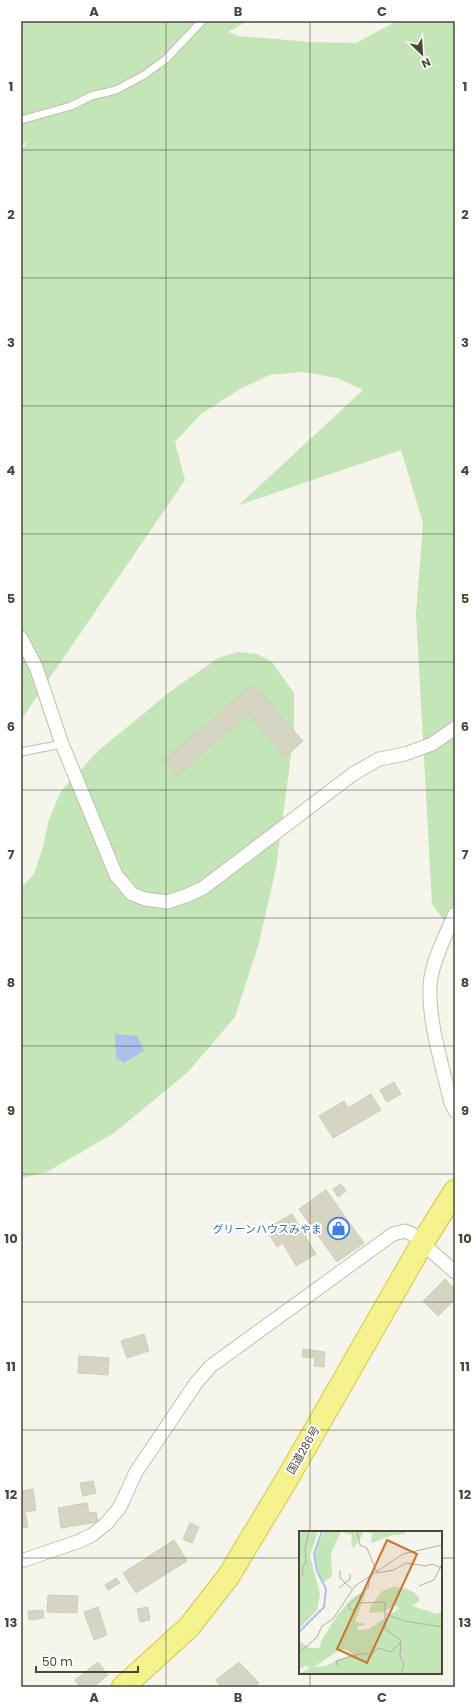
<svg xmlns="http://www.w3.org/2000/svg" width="476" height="1708" font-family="Poppins,'Noto Sans JP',sans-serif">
<rect width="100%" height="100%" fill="#f5f5ec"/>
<path fill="#c4e5b8" d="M21 21H248L228 32 238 36 312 42 356 43 397 21H455V922L450 923 442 918 432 904 416 613 423 523 401 450 239 505 363 390 337 378 303 372 270 375 240 389 201 414 175 442 185 480 21 720V150L28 142 21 145Z
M238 652 257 654 272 662 294 693V733L276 868 259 943 235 1017 187 1073 114 1133 47 1172 21 1178V888L34 874 43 847 49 819 61 791 98 751 171 691 218 658Z"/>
<path fill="#adc0ec" d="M115 1034 137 1036 144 1051 124 1063 116 1058Z"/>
<path fill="#d6d4c2" stroke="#d0cdb5" d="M253 684 303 741 285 757 248 714 178 775 165 760Z
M394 1082 401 1094 387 1102 380 1090Z
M371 1094 381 1110 333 1138 319 1116 344 1101 348 1108Z
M341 1184 346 1191 338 1197 333 1189Z
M326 1190 364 1243 337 1262 299 1209Z
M292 1214 316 1254 296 1266 283 1243 277 1247 266 1229Z
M445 1279 455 1289V1299L438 1316 423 1301Z
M144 1334 149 1351 127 1358 121 1341Z
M303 1349 325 1352 324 1367 314 1366 315 1358 302 1357Z
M79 1356 109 1358 108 1375 78 1373Z
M93 1481 96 1493 83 1496 80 1483Z
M33 1489 36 1510 25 1512 28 1527 21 1528V1491Z
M87 1503 89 1513 96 1512 98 1522 61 1528 58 1508Z
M190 1523 199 1527 192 1543 183 1539Z
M174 1540 187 1561 136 1593 123 1573Z
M116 1578 120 1583 108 1590 105 1585Z
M48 1595 78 1596 77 1613 47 1612Z
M98 1607 107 1635 94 1640 84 1612Z
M148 1607 150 1620 140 1622 137 1609Z
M43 1610 44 1618 29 1620 28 1611Z
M98 1662 108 1675 93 1687H80L75 1680Z
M239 1662 259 1683 254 1687H221L216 1680Z"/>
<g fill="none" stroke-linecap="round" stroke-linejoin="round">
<defs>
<path id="service" d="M21 120 71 106 91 96 116 90 144 75 166 59 202 21
M21 752 62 744"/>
<path id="minor" d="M21 638 36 667 62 744 116 875 132 894 145 899 167 902 188 895 203 888 353 774 379 759 405 754 432 744 455 728
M455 914C446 934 435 956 431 977 425 1012 443 1068 451 1103L455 1111
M21 1561 77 1542 92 1535 106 1524 120 1507 136 1472 196 1383 211 1366 393 1234 405 1231 412 1234 455 1272"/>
<path id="trunk" d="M123 1687 189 1627 228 1577 287 1479 423 1242 455 1191"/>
</defs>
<use href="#service" stroke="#c0bfaf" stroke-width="9"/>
<use href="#minor" stroke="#c0bfaf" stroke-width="15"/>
<use href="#trunk" stroke="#d3c848" stroke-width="24"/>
<use href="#service" stroke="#fff" stroke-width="7"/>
<use href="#minor" stroke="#fff" stroke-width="13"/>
<use href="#trunk" stroke="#f5f28d" stroke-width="22"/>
</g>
<path fill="none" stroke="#49473a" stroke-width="1" stroke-opacity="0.55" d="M166 21V1687M310 21V1532M21 150H455M21 278H455M21 406H455M21 534H455M21 662H455M21 790H455M21 918H455M21 1046H455M21 1174H455M21 1302H455M21 1430H455M21 1558H300M441 1558H455M310 1673V1687"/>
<defs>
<symbol id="shop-ring" viewBox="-11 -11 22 22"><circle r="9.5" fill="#fff" stroke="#3f7fe0" stroke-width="1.5"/><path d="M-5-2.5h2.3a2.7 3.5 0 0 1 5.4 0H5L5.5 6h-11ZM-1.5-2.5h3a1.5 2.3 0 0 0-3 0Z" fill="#3f7fe0"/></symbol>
</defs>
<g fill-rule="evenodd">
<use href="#shop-ring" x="326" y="1216" width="25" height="25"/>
</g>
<g text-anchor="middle" stroke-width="4" stroke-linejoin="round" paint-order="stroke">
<g font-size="11" fill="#366cbe" stroke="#fff" text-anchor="end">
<text x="322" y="1233">グリーンハウスみやま</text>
</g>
<g font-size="11" fill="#49473a" stroke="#fff">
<text transform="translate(303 1450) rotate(-60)" y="4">国道286号</text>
</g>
</g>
<g transform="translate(299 1531)">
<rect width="143" height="143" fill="#f5f5ec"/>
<path d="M0 0H19L11 25 21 63 18 79 0 98ZM25 0H105L107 3 94 4 72 12 73 2 65 1 55 17 52 14 53 4 42 1 32 21 33 45 23 53 15 24ZM94 56 106 57 116 62 121 69 113 75 138 83 143 80V143H0L11 137 7 135 0 138V110L11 117H21L22 110 38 85 52 68 65 60 67 61 56 91 68 93 57 96 60 99 70 98 101 77 96 74 84 81 70 82 71 76 83 60ZM46 118 54 123 26 135 15 136 37 121Z" fill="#c4e5b8" fill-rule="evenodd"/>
<path fill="none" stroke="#adc0ec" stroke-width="2" d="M0 101 25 76 27 58 18 40 15 23 23 0"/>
<path fill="none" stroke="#b0afa5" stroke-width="1" d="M58 0 61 14 68 17 78 42 95 39 107 32 127 35 133 33 143 37M41 39V47L53 58M4 45 3 38 7 31 6 19 10 0M71 45 69 57 50 74V78L55 79 60 72 86 71V98L102 109 101 125 105 134 102 143M120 55 135 49 143 33M40 57 51 48V43M86 83 106 90 143 96M0 122 18 106 23 95 34 88 56 55 104 23 143 14M39 135 37 130 40 129 61 123H73L79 117 92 121 101 112"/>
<path fill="#ca7530" fill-opacity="0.15" stroke="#ca7530" stroke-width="2" d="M88 9 118 23 68 132 38 118Z"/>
<rect width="143" height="143" fill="none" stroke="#49473a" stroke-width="2"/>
</g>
<rect width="476" height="1708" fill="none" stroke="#ffffff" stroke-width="44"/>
<g transform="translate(422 54) rotate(155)" stroke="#ffffff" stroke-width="3" paint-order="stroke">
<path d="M0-3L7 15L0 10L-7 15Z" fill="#49473a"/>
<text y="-6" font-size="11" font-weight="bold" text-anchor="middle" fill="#49473a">N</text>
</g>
<path d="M36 1666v6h102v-6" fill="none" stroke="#49473a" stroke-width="2"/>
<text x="42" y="1666" font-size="12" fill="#49473a" stroke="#ffffff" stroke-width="3" paint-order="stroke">50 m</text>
<rect x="22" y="22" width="432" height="1664" fill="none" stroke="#49473a" stroke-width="1.5"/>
<g font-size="13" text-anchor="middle" font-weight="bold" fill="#49473a">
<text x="94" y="16">A</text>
<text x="238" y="16">B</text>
<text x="382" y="16">C</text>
<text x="11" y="91">1</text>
<text x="465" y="91">1</text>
<text x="11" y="219">2</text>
<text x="465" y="219">2</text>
<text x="11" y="347">3</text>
<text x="465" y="347">3</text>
<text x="11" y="475">4</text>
<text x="465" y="475">4</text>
<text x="11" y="603">5</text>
<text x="465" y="603">5</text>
<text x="11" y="731">6</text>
<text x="465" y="731">6</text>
<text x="11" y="859">7</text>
<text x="465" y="859">7</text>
<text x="11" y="987">8</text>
<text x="465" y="987">8</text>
<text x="11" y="1115">9</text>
<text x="465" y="1115">9</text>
<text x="11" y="1243">10</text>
<text x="465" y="1243">10</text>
<text x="11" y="1371">11</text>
<text x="465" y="1371">11</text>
<text x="11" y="1499">12</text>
<text x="465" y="1499">12</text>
<text x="11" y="1627">13</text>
<text x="465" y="1627">13</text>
<text x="94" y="1702">A</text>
<text x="238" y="1702">B</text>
<text x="382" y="1702">C</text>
</g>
</svg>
